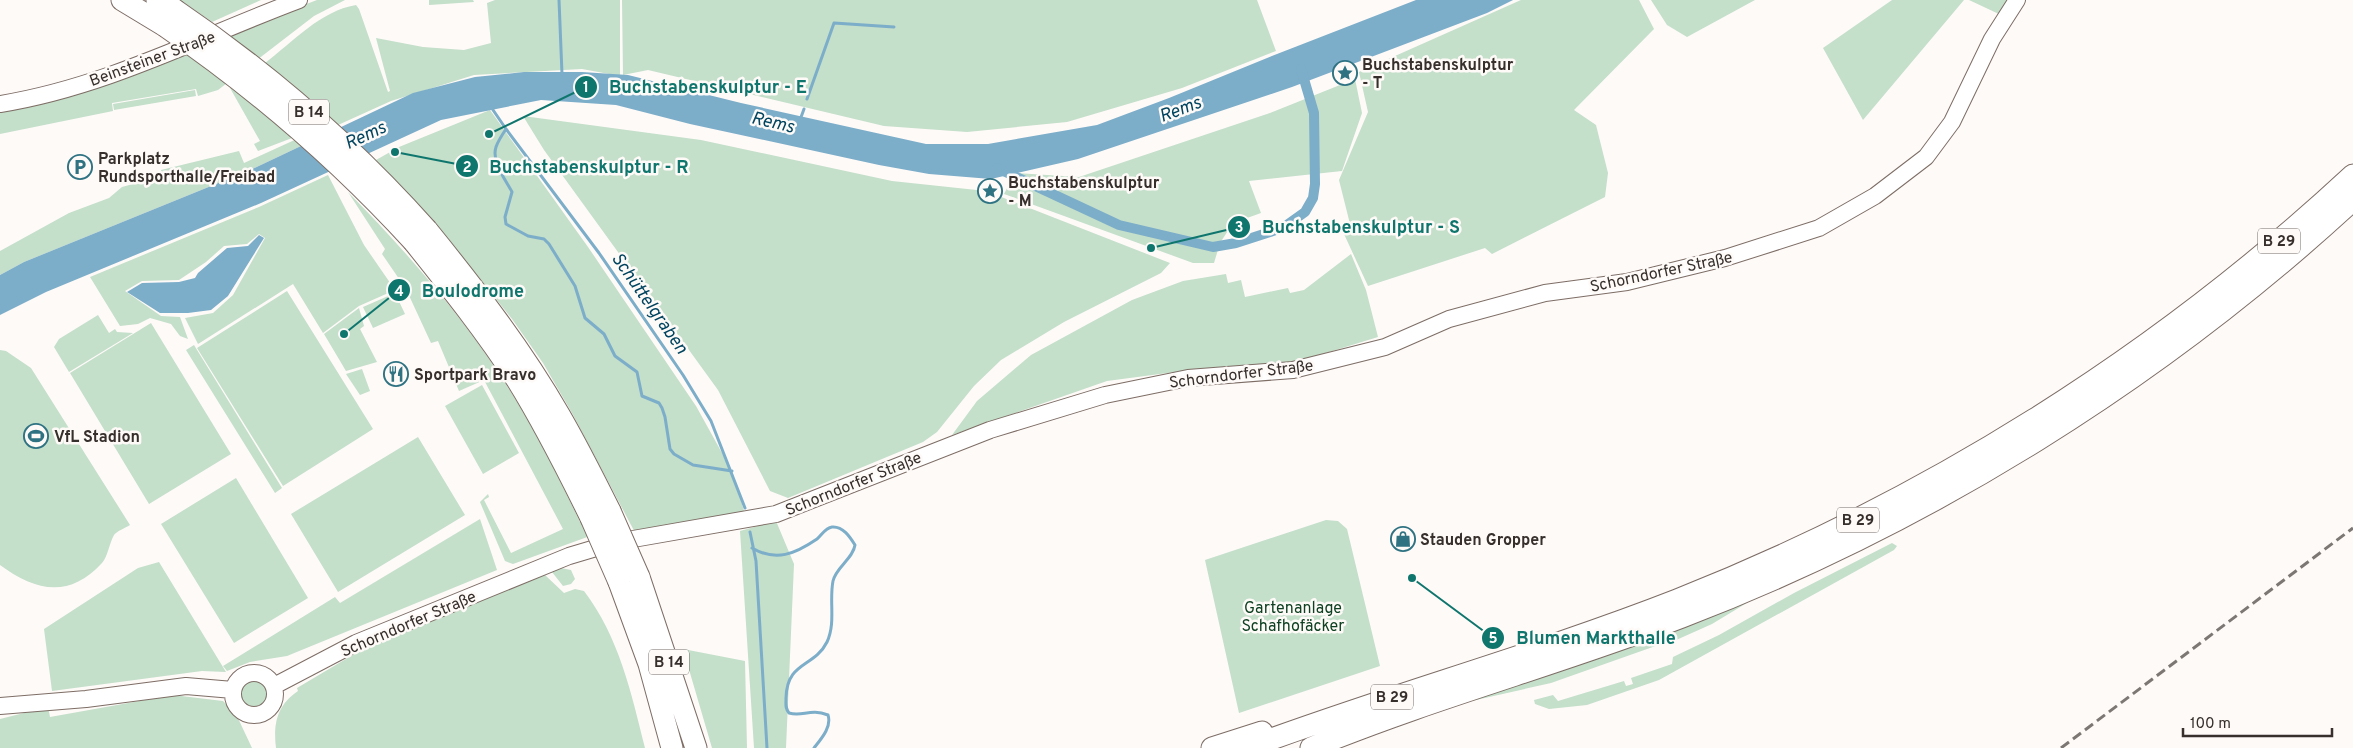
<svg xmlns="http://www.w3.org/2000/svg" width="2353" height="748" font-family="Overpass,sans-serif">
<rect width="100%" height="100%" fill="#fefaf8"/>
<path fill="#c4dfca" d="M180 0H261L212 22Z
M317 0H345L314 16 218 90 198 96 196 89 112 103 113 111 0 134V112L60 98Z
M373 0H473L474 2 429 5V0Z
M495 0H620V76L582 69 474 75 391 101 338 125 339 128 248 171 24 262 0 275V251L69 213 109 198 122 187 162 176 161 170 239 151 244 163 334 122 258 151 254 144 260 141 230 88C242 80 254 72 265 63 293 42 320 11 356 5L359 9 388 92 390 91 376 38 423 47 464 50 491 43 487 3Z
M622 0H1257L1276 51 1182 88 1067 122 967 132 884 126 648 70 623 75Z
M1521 0H1639L1654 29 1574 110 1596 125 1608 173 1605 197 1492 254 1485 248 1368 286 1344 234 1351 228 1339 180 1368 112 1359 72Z
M1651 0H1755L1687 37 1667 25Z
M1892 0H1964L1863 120 1823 48Z
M1969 0H2014L2001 15Z
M1355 79 1362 113 1342 171 1249 181 1261 213 1233 223 1220 243 1214 263H1193L1004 194 1015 173 1079 177 1270 113Z
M195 90 196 96 114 110 113 104Z
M490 110 588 247 696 406 732 471 745 514 640 542 572 413 543 363 512 319 437 225 376 160 399 147Z
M523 116 701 140 892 181 986 191 1170 263 1161 273 1064 322 1001 360 974 386 937 432 923 442 788 498 770 491 718 390 544 150Z
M328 175 364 245 395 290 359 306 323 333 293 284 198 344 185 318 213 313 233 295 265 238 259 234 247 244 224 246 206 262 179 280 142 281 125 291 161 316 180 317 188 339 180 336 171 324 150 318 138 324 120 326 90 277 259 207Z
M348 192C408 253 465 319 511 392 537 433 559 478 580 522L584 521 590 536 513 564 505 561 480 502 488 494 489 497 484 500 511 553 563 529 484 380 459 391 438 341 431 343 406 289 382 254 385 249Z
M1351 254 1366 290 1378 337 1300 361 1175 372 1107 381 952 435 977 401 1031 355 1132 300 1183 281 1226 274 1228 283 1241 280 1245 297 1288 288 1290 293 1304 290Z
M287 291 373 429 283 486 197 348Z
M395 293 405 314 373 328 363 307Z
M359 308 364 326 360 329 377 362 346 371 324 334Z
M98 315 109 333 115 329 117 332 133 333 69 372 54 347 59 339Z
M151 323 231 454 149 504 70 373Z
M194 345 282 488 275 493 186 350Z
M0 350 6 351 31 368 130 525C125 528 117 531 114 535 109 544 108 556 102 563 69 599 35 591 0 565Z
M362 369 370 391 360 395 346 374Z
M482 385 519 453 483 474 445 406Z
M418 437 465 515 338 592 291 514Z
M236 478 308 598 234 643 161 524Z
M480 519 497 570 287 656 250 662 227 671 223 666 335 597 340 603Z
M1326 520 1338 521 1347 529 1380 666 1239 713 1205 560Z
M776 521 794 564 786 748H754L740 531Z
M1892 543 1897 546 1894 550 1659 680 1587 705 1549 709 1535 704 1534 700 1553 695 1558 701 1624 681 1626 686 1633 684 1631 678 1672 664 1673 657 1719 635 1794 593Z
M159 562 226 672 202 671 52 691 44 629 138 568Z
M561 568 571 570 575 579 571 584 563 586 552 572Z
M545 575 564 593 575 589 584 591C619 637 631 692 645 748H276C273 724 277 705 298 691L297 688 366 647Z
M1760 595 1712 624 1665 645 1664 643 1551 683 1458 704Z
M683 649 745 661 747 748H712Z
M240 695a15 15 0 1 1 30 0a15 15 0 1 1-30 0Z
M173 695 223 701 236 714 252 748H0V719L48 707 50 717Z"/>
<path fill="#7cadc9" d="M1416 0H1513L1487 13 1292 87 1078 159 991 179 929 174 879 165 690 124 616 105 541 100 441 120 261 203 46 292 0 315V275L24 262 248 171 413 93 475 77 524 72H582L628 75 741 103 926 144H988L1097 125 1169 98 1277 54Z
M259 235 264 238 228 296 211 310 188 313H160L127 292 142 283 179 282 195 278 198 273 227 248 248 246Z"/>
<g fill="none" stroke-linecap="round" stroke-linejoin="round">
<path stroke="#7cadc9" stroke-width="3" d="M559 0 562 74
M807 99 834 23 894 27
M491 107 506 129C502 135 498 141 496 147 491 162 506 180 512 192L505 217 506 224 528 236 544 239 549 244 575 286 585 318 604 334 615 356 637 372 642 396 659 403 662 408 665 417 670 449 674 454 693 465 732 471
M800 120 804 109
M506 129 599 253 683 375 711 421 745 508
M750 532 756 561 767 748
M752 548C776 562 795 554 817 539 822 535 825 528 832 527 843 526 850 537 855 545 853 559 836 567 833 581 829 601 836 623 827 642 814 668 787 661 786 698 786 704 785 708 789 713 803 717 810 708 828 715 832 727 821 739 814 748"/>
<path stroke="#7cadc9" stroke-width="10" d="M997 168 1119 225 1213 247 1236 243 1270 232 1284 227 1305 212 1313 198 1315 184 1314 113 1301 69"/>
<defs>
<path id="secondary" d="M0 104C106 87 200 37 299 0
M233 694a21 21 0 1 1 42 0a21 21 0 1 1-42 0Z
M274 686 356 643 569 556 616 542 776 514 990 430 1105 395 1188 378 1293 370 1385 347 1449 319 1545 293 1627 282 1725 258 1819 228 1875 196 1926 157 1952 122 1992 39 2017 0
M0 706 86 699 186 686 233 690"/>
<path id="highway" d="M122 0 165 26
M157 0 175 10
M427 230C475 289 522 350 560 416 578 447 594 479 610 511
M414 242C450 287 486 332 517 380 545 425 568 471 591 518
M639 577 696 748
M619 582 649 664 672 748
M1212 748 1262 732
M1247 748C1389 695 1536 655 1677 600 1927 501 2156 358 2353 175
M1311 748C1432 698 1560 664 1682 617 1929 522 2159 379 2353 200"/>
</defs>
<use href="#secondary" stroke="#7d6d65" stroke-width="18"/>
<use href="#highway" stroke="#7d6d65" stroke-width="23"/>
<use href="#secondary" stroke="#fff" stroke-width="16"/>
<use href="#highway" stroke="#fff" stroke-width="21"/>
<path stroke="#7d7774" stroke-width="3" stroke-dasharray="10 5" stroke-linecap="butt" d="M2061 748 2353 528"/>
<defs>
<path id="highway-bridge" d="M175 10C268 73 352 146 427 230
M165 26C257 89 339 160 414 242
M610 511 639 577
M591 518 619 582"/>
</defs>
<use href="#highway-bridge" stroke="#7d6d65" stroke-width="23" stroke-linecap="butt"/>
<use href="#highway-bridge" stroke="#fff" stroke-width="21"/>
</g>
<defs>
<symbol id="sight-ring" viewBox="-11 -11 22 22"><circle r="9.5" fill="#fefaf8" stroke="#2f7383" stroke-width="1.5"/><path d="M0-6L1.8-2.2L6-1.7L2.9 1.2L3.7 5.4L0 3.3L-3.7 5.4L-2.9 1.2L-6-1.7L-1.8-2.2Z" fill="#2f7383"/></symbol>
<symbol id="parking-ring" viewBox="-11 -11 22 22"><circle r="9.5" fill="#fefaf8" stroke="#2f7383" stroke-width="1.5"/><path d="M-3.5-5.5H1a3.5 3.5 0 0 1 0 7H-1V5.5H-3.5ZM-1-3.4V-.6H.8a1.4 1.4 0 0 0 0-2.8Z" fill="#2f7383"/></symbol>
<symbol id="restaurant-ring" viewBox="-11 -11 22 22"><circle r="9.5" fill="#fefaf8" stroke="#2f7383" stroke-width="1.5"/><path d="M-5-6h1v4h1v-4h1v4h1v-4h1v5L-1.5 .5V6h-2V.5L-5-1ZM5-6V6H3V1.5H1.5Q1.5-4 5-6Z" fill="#2f7383"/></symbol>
<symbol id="stadium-ring" viewBox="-11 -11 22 22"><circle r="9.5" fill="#fefaf8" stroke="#2f7383" stroke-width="1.5"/><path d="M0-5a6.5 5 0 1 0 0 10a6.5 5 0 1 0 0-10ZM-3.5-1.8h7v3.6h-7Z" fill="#2f7383"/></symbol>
<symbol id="shop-ring" viewBox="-11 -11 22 22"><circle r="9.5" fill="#fefaf8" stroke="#2f7383" stroke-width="1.5"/><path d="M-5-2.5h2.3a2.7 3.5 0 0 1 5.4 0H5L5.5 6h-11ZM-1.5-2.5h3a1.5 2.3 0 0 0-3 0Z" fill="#2f7383"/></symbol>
</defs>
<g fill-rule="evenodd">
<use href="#sight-ring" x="1331" y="59" width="28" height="28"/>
<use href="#parking-ring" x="66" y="153" width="28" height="28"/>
<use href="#sight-ring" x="976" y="177" width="28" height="28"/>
<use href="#restaurant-ring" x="382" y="360" width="28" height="28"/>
<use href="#stadium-ring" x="22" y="422" width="28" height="28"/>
<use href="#shop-ring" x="1389" y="525" width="28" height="28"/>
</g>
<g text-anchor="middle" stroke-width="5" stroke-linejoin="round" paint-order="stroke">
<g fill="#fefaf8" stroke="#726c69" stroke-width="1">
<rect x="289" y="99.5" width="40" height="25" rx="4"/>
<rect x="2258" y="228.5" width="42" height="25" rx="4"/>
<rect x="1837" y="507.5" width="42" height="25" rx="4"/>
<rect x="649" y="649.5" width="40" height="25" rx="4"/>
<rect x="1371" y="684.5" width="42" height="25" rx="4"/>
</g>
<g font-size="15" font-weight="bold" fill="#362f2c">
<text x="309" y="117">B 14</text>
<text x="2279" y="246">B 29</text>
<text x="1858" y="525">B 29</text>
<text x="669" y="667">B 14</text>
<text x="1392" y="702">B 29</text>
</g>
<g font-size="16" fill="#362f2c" stroke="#fefaf8">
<text transform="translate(152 58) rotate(-20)" y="6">Beinsteiner Straße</text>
<text transform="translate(1661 271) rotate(-12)" y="6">Schorndorfer Straße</text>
<text transform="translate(1241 373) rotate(-7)" y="6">Schorndorfer Straße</text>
<text transform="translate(853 483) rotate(-22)" y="6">Schorndorfer Straße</text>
<text transform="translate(408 623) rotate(-23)" y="6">Schorndorfer Straße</text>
</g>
<g font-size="16" font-weight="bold" fill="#362f2c" stroke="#fefaf8" text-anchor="start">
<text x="1362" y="70">Buchstabenskulptur<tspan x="1362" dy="18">- T</tspan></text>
<text x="98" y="164">Parkplatz<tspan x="98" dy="18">Rundsporthalle/Freibad</tspan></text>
<text x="1008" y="188">Buchstabenskulptur<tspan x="1008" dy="18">- M</tspan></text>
<text x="414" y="380">Sportpark Bravo</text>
<text x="54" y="442">VfL Stadion</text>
<text x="1420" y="545">Stauden Gropper</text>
</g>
<g font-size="16" fill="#0e4122" stroke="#fefaf8">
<text x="1293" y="613">Gartenanlage<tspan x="1293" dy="18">Schafhofäcker</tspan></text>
</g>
<g font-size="18" font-style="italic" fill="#00445f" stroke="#fefaf8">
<text transform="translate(1180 109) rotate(-21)" y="6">Rems</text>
<text transform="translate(773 122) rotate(13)" y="6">Rems</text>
<text transform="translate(365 135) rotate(-25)" y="6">Rems</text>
<text transform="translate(650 303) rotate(55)" y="6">Schüttelgraben</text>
</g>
</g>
<path fill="none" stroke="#0f766e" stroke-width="2" d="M489 134L586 87M395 152L467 166M1151 248L1239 227M344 334L399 290M1412 578L1493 638"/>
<g fill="#0f766e" stroke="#fefaf8" stroke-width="2">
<circle cx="489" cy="134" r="5"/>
<circle cx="395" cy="152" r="5"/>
<circle cx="1151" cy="248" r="5"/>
<circle cx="344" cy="334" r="5"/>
<circle cx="1412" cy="578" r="5"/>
<circle cx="586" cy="87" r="12"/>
<circle cx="467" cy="166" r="12"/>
<circle cx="1239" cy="227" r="12"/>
<circle cx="399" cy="290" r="12"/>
<circle cx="1493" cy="638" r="12"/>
</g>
<g font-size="15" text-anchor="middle" font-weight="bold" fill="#fff">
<text x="586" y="92">1</text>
<text x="467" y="172">2</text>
<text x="1239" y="232">3</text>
<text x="399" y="296">4</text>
<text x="1493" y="643">5</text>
</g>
<g font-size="18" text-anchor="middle" font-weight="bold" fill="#0f766e" stroke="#fefaf8" stroke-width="5" stroke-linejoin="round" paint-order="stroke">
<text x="708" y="93">Buchstabenskulptur - E</text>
<text x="589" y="173">Buchstabenskulptur - R</text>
<text x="1361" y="233">Buchstabenskulptur - S</text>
<text x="473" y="297">Boulodrome</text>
<text x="1596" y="644">Blumen Markthalle</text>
</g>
<path d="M2183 728v8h149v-8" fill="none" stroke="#362f2c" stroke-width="2.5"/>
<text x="2190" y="728" font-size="15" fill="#362f2c" stroke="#fefaf8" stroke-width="4" paint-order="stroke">100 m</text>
</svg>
